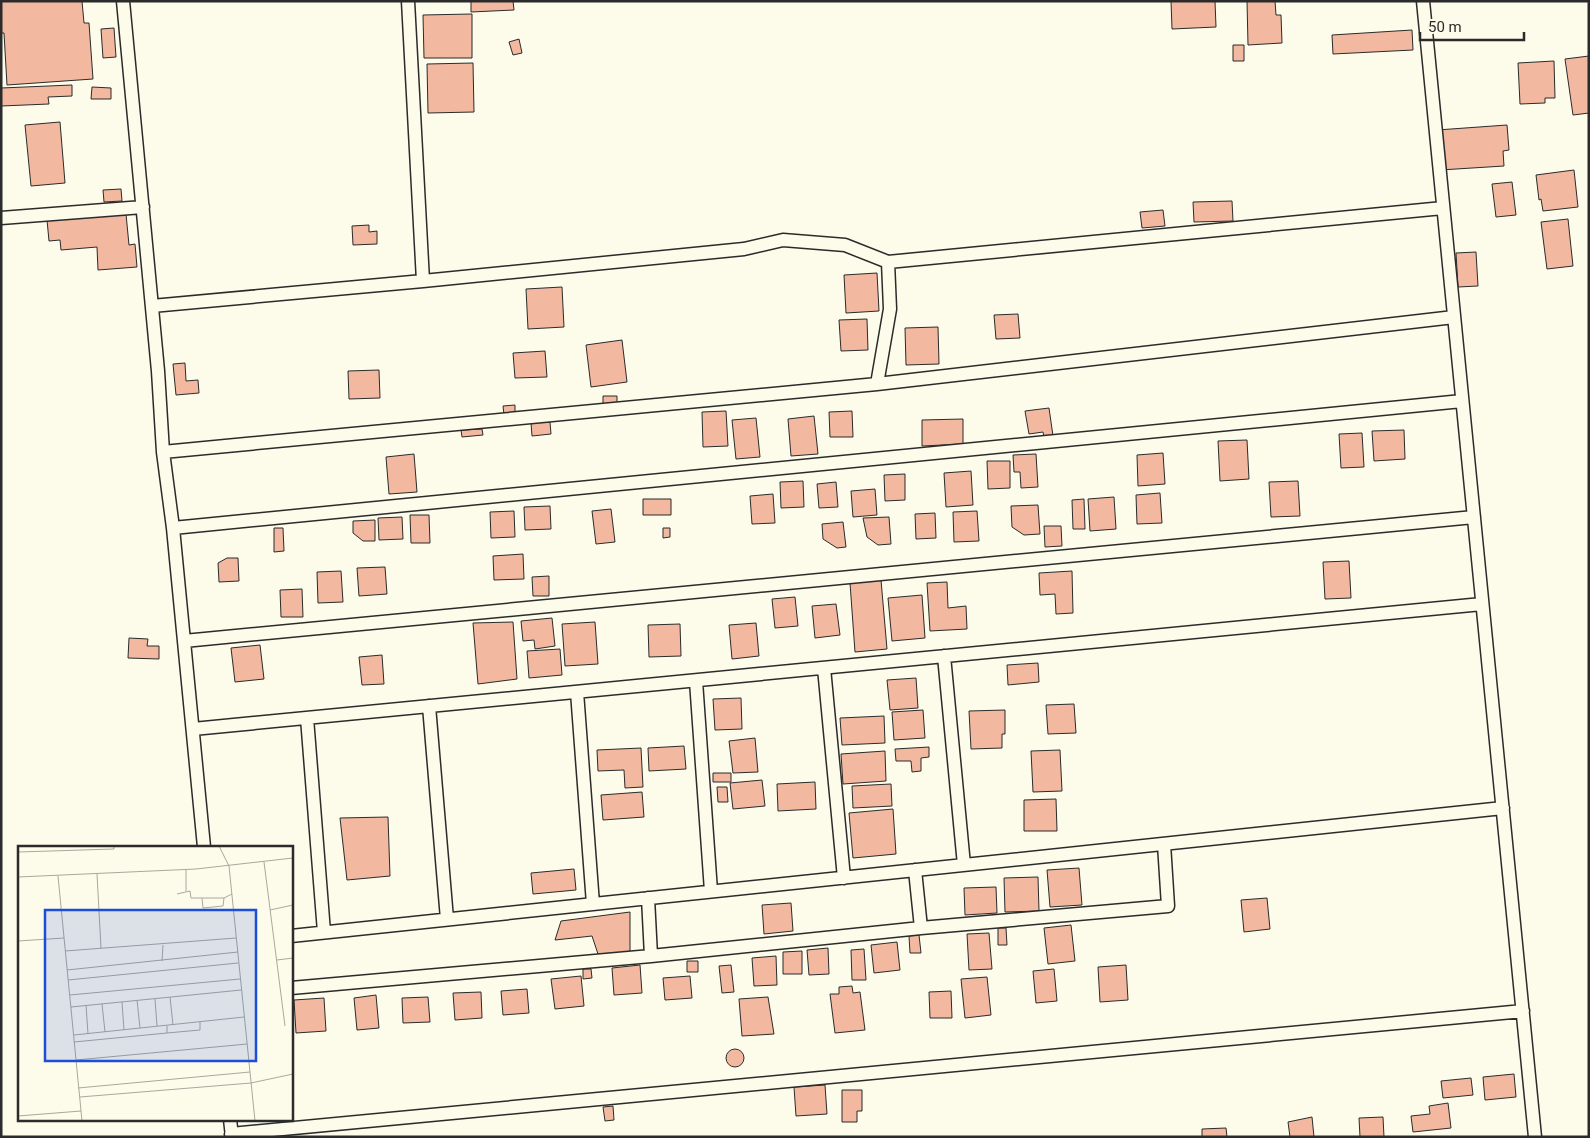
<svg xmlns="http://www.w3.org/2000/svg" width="1590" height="1138" font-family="Roboto,sans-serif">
<rect width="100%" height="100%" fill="#fdfbea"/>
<path fill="#f2b8a0" stroke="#2b2b2b" d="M1 1H82L84 23H89L93 79 7 85 4 33H1Z
M471 1H513L514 10 471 12Z
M1171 1H1215L1216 27 1172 29Z
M1247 1H1275L1276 15H1281L1282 43 1248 45Z
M472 14V58H424L423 15Z
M114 28 116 57 103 58 101 29Z
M1412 30 1413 50 1333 54 1332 35Z
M519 39 522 53 513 55 509 42Z
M1233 45H1244V61H1233Z
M1589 56V113L1573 115 1565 59Z
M1554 61 1555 98H1545V103L1520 104 1518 63Z
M473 63 474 112 428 113 427 64Z
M72 85V96L48 97 49 104 1 106V88Z
M92 87 111 88V99H91Z
M60 122 65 183 31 186 25 125Z
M1507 125 1509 150 1503 151 1504 166 1440 170 1437 130Z
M1574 170 1578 207 1543 211 1541 199 1539 200 1536 175Z
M1512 182 1516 215 1496 217 1492 184Z
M121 189 122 201 104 202 103 190Z
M1232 201 1233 221 1194 222 1193 202Z
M1163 210 1165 226 1142 228 1140 212Z
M126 214 129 245 135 244 137 267 98 270 97 247 61 250 60 240 49 241 47 220Z
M1568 219 1573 266 1547 269 1541 222Z
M369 225V232L377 231V244L353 245 352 226Z
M1476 252 1478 286 1458 287 1456 253Z
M877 273 879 311 846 313 844 275Z
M562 287 564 327 528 329 526 289Z
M1018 314 1020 338 996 339 994 315Z
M867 319 868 350 841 351 839 320Z
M938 327 939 364 906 365 905 328Z
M622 340 627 382 591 387 586 345Z
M545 351 547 377 515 378 513 353Z
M185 363 186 381 198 380 199 393 176 395 173 364Z
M379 370 380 398 349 399 348 371Z
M603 396H617V405H603Z
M515 405V414L504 415 503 406Z
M1049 408 1053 436 1044 437 1043 432 1029 434 1025 411Z
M726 411 728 446 703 447 702 412Z
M852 411 853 437H830L829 412Z
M814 416 818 454 791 456 788 419Z
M756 418 760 457 736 459 732 420Z
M963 419V444L922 446V420Z
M550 422 551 434 532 436 531 423Z
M482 429 483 435 462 437 461 430Z
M1404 430 1405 459 1374 461 1372 431Z
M1362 433 1364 467 1341 468 1339 434Z
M1247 440 1249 479 1220 481 1218 441Z
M1163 453 1165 484 1138 486 1137 455Z
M414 454 417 492 389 494 386 457Z
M1036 454 1038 487 1021 488 1020 472H1014L1013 455Z
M987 461H1010V488L988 489Z
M971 471 973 505 946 507 944 473Z
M905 474V500L885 501 884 475Z
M803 481 804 507 781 508 780 482Z
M1298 481 1300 516 1271 517 1269 482Z
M836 482 838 507 819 508 817 484Z
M875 489 877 515 853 517 851 491Z
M1160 493 1162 523 1137 524 1136 495Z
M773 494 775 523 752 524 750 496Z
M1114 497 1116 529 1090 531 1088 499Z
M643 499H671V515H643Z
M1084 499 1085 529H1073L1072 500Z
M1038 505 1040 534 1024 535 1012 527 1011 506Z
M550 506 551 529 525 530 524 507Z
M611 509 615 542 596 544 592 511Z
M514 511 515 537 491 538 490 512Z
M977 511 979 541 954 542 953 512Z
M935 513 936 538 916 539 915 514Z
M410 515H429L430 543H411Z
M402 517 403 539 379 540 378 518Z
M889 517 891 544 878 545 867 537 863 518Z
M375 520V541H363L353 533V521Z
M843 522 846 547 837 548 823 539 822 524Z
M1044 526H1061L1062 546 1045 547Z
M274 528H283L284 551 274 552Z
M663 528H670V537L663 538Z
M523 554 524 579 494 580 493 556Z
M227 558H238L239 581 219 582 218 563Z
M1349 561 1351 598 1325 599 1323 562Z
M385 567 387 594 359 596 357 568Z
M341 571 343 602 318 603 317 572Z
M1072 571 1073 613 1056 614 1055 594 1040 595 1039 573Z
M549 576V596H533L532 577Z
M881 580 887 649 855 652 850 583Z
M947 582 948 608 966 606 967 629 930 631 927 583Z
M302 589 303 617H281L280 590Z
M922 595 925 638 892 641 888 598Z
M795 597 798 626 775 628 772 599Z
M836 604 840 635 815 638 812 606Z
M552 618 555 646 535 649 534 640 523 641 521 621Z
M513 622 517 679 478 684 473 623Z
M595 622 598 664 565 666 562 624Z
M756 623 759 656 732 659 729 625Z
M680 624 681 656 649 657 648 625Z
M129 638 148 639 147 646H159V659L128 658Z
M260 645 264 679 235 682 231 648Z
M560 649 562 675 529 678 527 651Z
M382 655 384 684 362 685 359 657Z
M1038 663 1039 682 1008 685 1007 665Z
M916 678 918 708 890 710 887 680Z
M741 698 742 729 715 730 713 699Z
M1074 704 1076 733 1048 734 1046 705Z
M923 710 925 738 894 740 892 712Z
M1005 710V734H1002V748L971 749 969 711Z
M884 716 885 743 842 745 840 718Z
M755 738 758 772 733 773 729 741Z
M684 746 686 769 649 771 648 748Z
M929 747V757L921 758V771L912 772 911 761H896L895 749Z
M641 748 643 787 625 788 624 770 598 771 597 750Z
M1060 750 1062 791 1033 792 1031 751Z
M885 751 886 781 843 784 841 754Z
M713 773H731V782H713Z
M762 780 765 806 733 809 730 783Z
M815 782 816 809 778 811 777 784Z
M891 784 892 806 853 808 852 786Z
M717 787H727L728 802H718Z
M642 792 644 817 603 820 601 795Z
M1056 799 1057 831H1024V800Z
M893 809 896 854 853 858 849 813Z
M388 817 390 876 347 880 340 818Z
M1079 868 1082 905 1050 907 1047 870Z
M574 869 576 890 533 894 531 873Z
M1038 877 1039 911 1005 912 1004 878Z
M996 887 997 913 965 915 964 888Z
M1267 898 1270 929 1244 932 1241 900Z
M791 903 793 931 764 934 762 905Z
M630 912V952L598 954 592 936 555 940 561 921Z
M1071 925 1075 961 1048 964 1044 928Z
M998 928H1006L1007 945H998Z
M989 933 992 969 969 970 967 934Z
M919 935 921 953H910L909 936Z
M897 942 900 970 874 973 871 945Z
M828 948 829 974 809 975 807 950Z
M864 949 866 980H852L851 950Z
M802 951V974H783V952Z
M776 956 777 985 754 986 752 958Z
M687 961H698V972H687Z
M640 965 642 993 614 995 612 968Z
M731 965 734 992 722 993 719 966Z
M1126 965 1128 1000 1100 1002 1098 967Z
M583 969H591L592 978 583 979Z
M1054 969 1057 1001 1036 1003 1033 971Z
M581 976 584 1006 555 1009 551 979Z
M690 976 692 998 665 1000 663 978Z
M987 977 991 1015 965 1018 961 979Z
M852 986 853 993 860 992 865 1030 835 1033 830 994H839V987Z
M527 989 529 1013 503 1015 501 991Z
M951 991 952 1018H930L929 992Z
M481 992 482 1018 455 1020 453 993Z
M376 995 379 1028 357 1030 354 998Z
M428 997 430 1022 403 1023 402 998Z
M768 997 774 1034 742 1036 739 999Z
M324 998 326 1031 296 1033 294 1000Z
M726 1058a9 9 0 1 1 18 0a9 9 0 1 1-18 0Z
M1514 1074 1516 1097 1485 1100 1483 1077Z
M1471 1078 1473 1095 1443 1098 1441 1081Z
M825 1085 827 1114 796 1116 794 1087Z
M842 1090H862V1111H857V1122H842Z
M1448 1103 1451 1128 1413 1132 1411 1116 1430 1114 1429 1106Z
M613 1106 614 1120 605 1121 603 1107Z
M1312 1117 1314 1137H1290L1288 1122Z
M1383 1117 1384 1137H1360L1359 1118Z
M1226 1128 1227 1137H1202V1129Z"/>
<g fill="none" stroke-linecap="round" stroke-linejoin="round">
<defs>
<path id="minor" d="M123 1 158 371 163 452 173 528 204 847
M408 1 423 281
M1423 1 1535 1137
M1 218 143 207
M152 306 423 281 744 249 783 240 845 245 888 262 1443 208
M877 384 890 309 888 262
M163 452 877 384 1454 317
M173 528 1462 401
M184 641 1474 517
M944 656 964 865
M824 668 844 878
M696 681 711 891
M577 692 593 904
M429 706 447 919
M307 718 324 932
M193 729 1482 604
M915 870 921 928 1168 906 1164 844
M648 898 651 956
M291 936 1503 808
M291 988 651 956 921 928
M230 1119 232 1137
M231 1134 1523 1011"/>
</defs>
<use href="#minor" stroke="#2b2b2b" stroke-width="15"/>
<use href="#minor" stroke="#fdfbea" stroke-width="12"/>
</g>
<g transform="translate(18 846)">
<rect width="275" height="275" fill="#fdfbea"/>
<path fill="none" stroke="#a9a89e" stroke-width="1" d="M201 0 211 20 237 275M0 6 96 3V0M246 16 267 180M79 28 83 102M40 30 64 275M0 31 178 23 275 12M168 45V24M159 48 172 45 173 52H206L214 48M184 52 185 62 205 60 206 52M252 64 275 59M0 95 46 92M47 105 218 92M259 114 275 112M144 115 145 99M49 124 220 106M50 134 220 117M52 149 222 133M152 151 155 179M137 153 139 180M119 154 122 182M104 156 106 184M84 158 87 186M68 159 70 188M53 161 223 144M149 180V187L182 184V176M56 189 226 171M56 196 149 187M58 214 229 198M60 242 232 226M62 251 233 237 275 228M0 270 63 265"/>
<path fill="#1d4ed8" fill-opacity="0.15" stroke="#1d4ed8" stroke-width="2.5" d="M27 64H238V215H27Z"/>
<rect width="275" height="275" fill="none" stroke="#2b2b2b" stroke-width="2.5"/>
</g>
<rect width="1590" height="1138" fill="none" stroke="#2b2b2b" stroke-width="5"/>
<path d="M1420 32v8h104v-8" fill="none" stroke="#2b2b2b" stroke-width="2.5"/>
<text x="1428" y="32" font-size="15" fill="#2b2b2b" stroke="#fdfbea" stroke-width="4" paint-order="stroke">50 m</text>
</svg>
